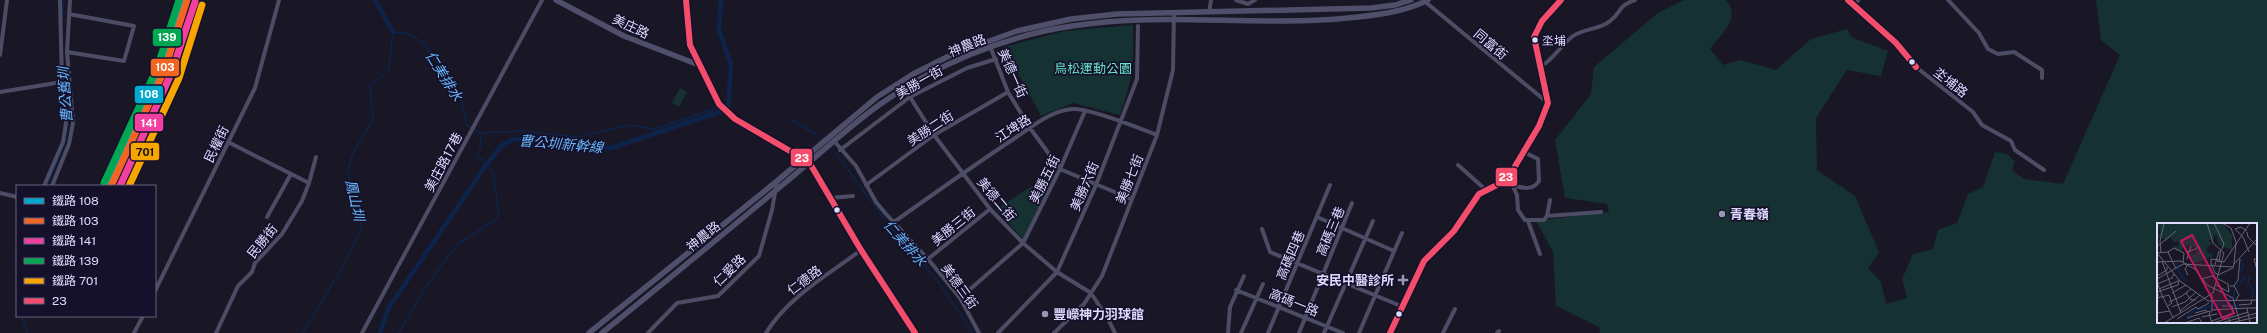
<svg xmlns="http://www.w3.org/2000/svg" width="2267" height="333" font-family="'Public Sans','Noto Sans TC',sans-serif">
<rect width="100%" height="100%" fill="#191725"/>
<path fill="#153132" fill-rule="evenodd" d="M1684 0H1726C1742 18 1720 35 1710 49L1723 65 1740 60 1776 70 1811 39 1847 29 1851 37 1888 51 1881 76 1847 70 1816 118 1817 170 1855 196 1879 252 1868 268 1881 282 1886 304 1907 298 1902 279 1913 254 1933 249 1938 230 1957 223 1968 194 1983 187 1995 152 2007 154 2015 162 2012 170 2024 179 2063 184 2120 55 2101 40 2096 0H2267V333H1600L1599 327 1556 306 1553 252 1536 221 1609 212 1607 204 1565 198 1555 140 1591 94 1594 67 1658 13ZM2158 224H2256V322H2158Z
M1133 25C1134 64 1133 78 1120 115L1073 103 1041 116 1004 47 1064 31Z
M680 88 687 92 679 107 672 103Z
M1056 171 1023 239 996 209Z"/>
<g fill="none" stroke-linecap="round" stroke-linejoin="round">
<path stroke="#0d234a" stroke-width="1.5" d="M62 21 64 0
M790 119 817 135
M836 154 889 225 936 279 973 333
M47 186 65 144 68 123 64 74
M17 251 15 255 17 275
M22 316 27 333
M303 333 346 261 362 226 351 192 348 169 353 153 373 120 370 87 389 70 393 32 405 33 423 42 461 96 467 125 480 133 522 131 577 137 629 125 654 129 717 108
M399 333 427 285 452 251 458 244 498 218C499 215 494 177 493 174 490 167 481 160 477 154L481 145 480 133"/>
<path stroke="#0d234a" stroke-width="4.5" d="M375 0 393 32
M380 333 388 309 486 165 502 145 514 139 611 148 728 109 731 65 719 30 721 0"/>
<path stroke="#4d4c65" stroke-width="4" d="M1236 0 1248 4 1255 0
M1423 0 1548 103
M1848 0 1896 43 1916 67 1973 112 1982 125 2011 141 2015 150 2044 170
M1948 0 1979 33 1988 49 1998 54 2014 52 2042 70V78
M1854 8 1858 0
M1209 12 1211 0
M990 46 1008 92 1030 128 1060 169 1131 199
M67 52 124 61 134 26 69 14
M0 55 7 0
M1539 68C1553 60 1561 45 1573 36 1584 28 1600 30 1610 21 1623 11 1616 7 1635 0
M0 92 62 82
M910 97 934 135 990 209 1023 243 1057 272 1091 293 1108 319 1115 333
M834 141 856 166 876 202 886 214 928 259 960 298 979 333
M228 142 309 183
M840 150 910 97 967 68 996 59
M1458 165 1486 190
M1508 176 1517 195 1518 210 1525 220H1544L1547 216 1550 200
M866 185 934 135 1008 92
M1513 185C1522 188 1533 191 1539 181L1538 159 1524 152
M44 186 63 142 66 123 62 82 60 0
M52 186 69 144 73 123 67 52 70 0
M0 193 17 197
M830 198 853 196
M1547 216 1601 212
M267 217 291 174
M1317 217 1394 251
M1528 221 1540 254
M894 222C932 195 970 168 1009 142 1028 130 1050 110 1073 109 1090 108 1139 128 1157 135
M1262 229 1270 252 1401 306
M928 259 990 209
M1236 290 1343 333
M155 291 255 88 279 0
M960 298 1023 243 1060 169 1085 111
M134 333 143 316
M216 333 238 286 252 272 255 263 282 234 302 201 309 183 316 157
M362 333 542 0
M648 333 677 303 718 296 759 256 772 210 777 181
M766 333C788 297 828 275 861 250
M998 333 1057 272 1096 185 1137 79 1138 26
M1054 333 1084 304 1102 276 1157 135 1173 70 1174 12
M1228 333 1230 307 1244 276
M1241 333 1263 284
M1268 333 1330 185
M1299 333 1352 203
M1324 333 1373 221
M1359 333 1402 233
M1443 333 1455 309
M1497 333 1499 331"/>
<path stroke="#504f6b" stroke-width="5.5" d="M556 0 624 36 699 65
M686 0 690 45 719 104 735 119 809 162 861 250 915 333
M589 333 777 181 877 97 913 74 951 55 1017 31 1071 19 1117 14 1371 8 1395 5 1411 0
M602 333C660 286 718 239 775 191 810 163 843 131 879 105 935 65 1004 36 1072 26 1160 12 1249 26 1337 19 1368 16 1400 14 1428 0
M1390 333 1401 306 1424 261 1454 231 1479 194 1497 185 1511 173 1539 126 1546 111 1548 103 1534 37 1542 21 1561 0"/>
<defs>
<path id="bus-1" d="M686 0 690 45 719 104 735 119 809 162 861 250 915 333
M1848 0 1896 43 1916 67
M1390 333 1424 261 1454 231 1479 194 1497 185 1511 173 1539 126 1548 103 1534 37 1542 21 1561 0"/>
</defs>
<use href="#bus-1" stroke="#15112b" stroke-width="9"/>
<use href="#bus-1" stroke="#f44d6c" stroke-width="6"/>
<defs>
<path id="rail-1" d="M107 186 149 95 184 0"/>
<path id="rail-2" d="M111 186 164 71 187 0"/>
<path id="rail-3" d="M120 186 171 74 195 2"/>
<path id="rail-4" d="M104 183 157 68 179 0"/>
<path id="rail-5" d="M129 186 179 78 202 5"/>
</defs>
<use href="#rail-1" stroke="#15112b" stroke-width="10"/>
<use href="#rail-2" stroke="#15112b" stroke-width="10"/>
<use href="#rail-3" stroke="#15112b" stroke-width="10"/>
<use href="#rail-4" stroke="#15112b" stroke-width="10"/>
<use href="#rail-5" stroke="#15112b" stroke-width="10"/>
<use href="#rail-1" stroke="#00a9ce" stroke-width="7"/>
<use href="#rail-2" stroke="#f26522" stroke-width="7"/>
<use href="#rail-3" stroke="#f240a1" stroke-width="7"/>
<use href="#rail-4" stroke="#00a651" stroke-width="7"/>
<use href="#rail-5" stroke="#f7a600" stroke-width="7"/>
</g>
<g fill="#dfdbff" stroke="#15112b" stroke-width="1.5">
<circle cx="1535" cy="40" r="3.5"/>
<circle cx="1912" cy="62" r="3.5"/>
<circle cx="837" cy="210" r="3.5"/>
<circle cx="1399" cy="314" r="3.5"/>
</g>
<g fill="#9a96b3" stroke="#15112b" stroke-width="1.5">
<circle cx="1722" cy="214" r="4"/>
<path d="M1401 274h4v4h4v4h-4v4h-4v-4h-4v-4h4z"/>
<circle cx="1045" cy="314" r="4"/>
</g>
<g text-anchor="middle" stroke-width="3.5" stroke-linejoin="round" paint-order="stroke">
<g font-size="12" fill="#dfdbff" stroke="#15112b" text-anchor="start">
<text x="1542" y="45">坔埔</text>
</g>
<g font-size="13" fill="#dfdbff" stroke="#15112b">
<text transform="translate(631 26) rotate(25)" y="5">美庄路</text>
<text transform="translate(1491 44) rotate(40)" y="5">同富街</text>
<text transform="translate(967 45) rotate(-22)" y="5">神農路</text>
<text transform="translate(1013 73) rotate(66)" y="5">美德一街</text>
<text transform="translate(919 82) rotate(-30)" y="5">美勝一街</text>
<text transform="translate(1951 82) rotate(38)" y="5">坔埔路</text>
<text transform="translate(930 128) rotate(-33)" y="5">美勝二街</text>
<text transform="translate(1013 128) rotate(-33)" y="5">江埤路</text>
<text transform="translate(216 144) rotate(-64)" y="5">民權街</text>
<text transform="translate(443 162) rotate(-62)" y="5">美庄路17巷</text>
<text transform="translate(1044 179) rotate(-64)" y="5">美勝五街</text>
<text transform="translate(1129 179) rotate(-68)" y="5">美勝七街</text>
<text transform="translate(1084 186) rotate(-67)" y="5">美勝六街</text>
<text transform="translate(997 199) rotate(50)" y="5">美德二街</text>
<text transform="translate(953 226) rotate(-39)" y="5">美勝三街</text>
<text transform="translate(1330 231) rotate(-67)" y="5">高碼三巷</text>
<text transform="translate(703 236) rotate(-39)" y="5">神農路</text>
<text transform="translate(262 241) rotate(-51)" y="5">民勝街</text>
<text transform="translate(1290 255) rotate(-67)" y="5">高碼四巷</text>
<text transform="translate(729 270) rotate(-44)" y="5">仁愛路</text>
<text transform="translate(804 280) rotate(-37)" y="5">仁德路</text>
<text transform="translate(960 286) rotate(54)" y="5">美德三街</text>
<text transform="translate(1294 302) rotate(22)" y="5">高碼一路</text>
</g>
<g font-size="13" fill="#64e2c4" stroke="#15112b">
<text x="1093" y="73">鳥松運動公園</text>
</g>
<g font-size="13" font-weight="bold" fill="#dfdbff" stroke="#15112b" text-anchor="start">
<text x="1730" y="219">青春嶺</text>
<text x="1394" y="285" text-anchor="end">安民中醫診所</text>
<text x="1053" y="319">豐嶸神力羽球館</text>
</g>
<g font-size="14" font-style="italic" fill="#69b8ff" stroke="#15112b">
<text transform="translate(444 76) rotate(58)" y="5">仁美排水</text>
<text transform="translate(65 95) rotate(-94)" y="5">曹公舊圳</text>
<text transform="translate(561 144) rotate(5)" y="5">曹公圳新幹線</text>
<text transform="translate(355 200) rotate(77)" y="5">鳳山圳</text>
<text transform="translate(905 243) rotate(49)" y="5">仁美排水</text>
</g>
</g>
<g transform="translate(2157 223)">
<rect width="100" height="100" fill="#191725"/>
<path d="M0 0H65L75 12V27L62 22 59 11 56 16 51 17 55 20 49 25 53 32 56 30V33L39 40 34 37 36 36 33 30 38 31 41 25 29 22 24 28H19L17 23H22L21 18 17 20 14 14 8 19 7 16 0 14 3 10Z" fill="#153132"/>
<path fill="none" stroke="#0d234a" stroke-width="2" d="M18 39 25 54 31 59M84 49 86 41 84 37M93 52 91 60 96 67 95 76M80 64 87 55 86 52M71 76 76 75 78 67M60 79 59 82 71 80 81 84M30 94 38 87 59 82"/>
<path fill="none" stroke="#68657c" stroke-width="1" d="M57 0 67 21 65 26M65 0 74 5 79 19 77 41M78 6 86 14 92 29M78 6 84 4 90 8M90 9 91 14 99 22M1 23 19 8M4 29 3 18 7 0M11 29 19 46M30 29 39 26 42 22M0 30 23 58 51 78 100 77M0 30 11 29 17 25 27 30 26 39M30 36 34 23M100 36H97L100 47M62 37 54 36V40L58 50 63 52M5 38 24 90M60 38 67 39 93 0M0 39 24 38 39 47 50 62 76 75 83 100M62 39 64 26M31 41 28 46 31 52M58 42 62 28M63 51 76 45 77 41 100 16M0 53 10 47V44M0 56 26 41 76 44M44 56 55 53 59 56M61 56 71 61 72 69M0 59 6 75M0 61 15 55 17 51M59 62 72 69M73 63H77L81 57 83 36M77 63 82 72 79 77M2 66 21 58M0 69 21 62 22 57M15 70 29 62M29 70 34 77H39M55 72V87L52 91 55 100M6 74 16 95M0 75 12 72 15 80 11 83M12 79 25 73 34 66M82 82 94 81 95 77M65 83H75L76 86M15 84 28 79 39 69M39 84 41 86 52 80M54 87 90 85M23 88 43 72M0 90 13 88M38 90 49 87 50 89M45 94 60 91M0 95 1 70M30 95 53 88M20 96 39 84M72 96 73 100 100 94M55 98 76 90M7 100 56 70 67 30 56 20 50 0M28 100 42 95 45 100M56 100 91 89M64 100 100 90M93 100 90 85H100"/>
<path fill="#c2185b" fill-opacity="0.15" stroke="#c2185b" stroke-width="2" d="M35 12 77 90 66 96 24 18Z"/>
<rect width="100" height="100" fill="none" stroke="#dfdbff" stroke-width="2"/>
</g>
<g stroke="#15112b" stroke-width="1.5">
<rect x="152" y="28" width="30" height="19" rx="4" fill="#00a651"/>
<rect x="150" y="58" width="30" height="19" rx="4" fill="#f26522"/>
<rect x="134" y="85" width="30" height="19" rx="4" fill="#00a9ce"/>
<rect x="134" y="113" width="30" height="19" rx="4" fill="#f240a1"/>
<rect x="130" y="142" width="30" height="19" rx="4" fill="#f7a600"/>
<rect x="790" y="148" width="23" height="19" rx="4" fill="#f44d6c"/>
<rect x="1495" y="167" width="23" height="20" rx="4" fill="#f44d6c"/>
</g>
<g font-size="11" text-anchor="middle" font-weight="bold" fill="#fff">
<text x="167" y="41">139</text>
<text x="165" y="71">103</text>
<text x="149" y="98">108</text>
<text x="149" y="127">141</text>
<text x="802" y="162">23</text>
<text x="1506" y="181">23</text>
</g>
<g font-size="11" text-anchor="middle" font-weight="bold" fill="#111">
<text x="145" y="156">701</text>
</g>
<rect x="16" y="185" width="140" height="132" fill="#15112b" stroke="#666280"/>
<rect x="24" y="198" width="20" height="6" fill="#00a9ce" stroke="#666280"/>
<text x="52" y="205" font-size="12" fill="#dfdbff">鐵路 108</text>
<rect x="24" y="218" width="20" height="6" fill="#f26522" stroke="#666280"/>
<text x="52" y="225" font-size="12" fill="#dfdbff">鐵路 103</text>
<rect x="24" y="238" width="20" height="6" fill="#f240a1" stroke="#666280"/>
<text x="52" y="245" font-size="12" fill="#dfdbff">鐵路 141</text>
<rect x="24" y="258" width="20" height="6" fill="#00a651" stroke="#666280"/>
<text x="52" y="265" font-size="12" fill="#dfdbff">鐵路 139</text>
<rect x="24" y="278" width="20" height="6" fill="#f7a600" stroke="#666280"/>
<text x="52" y="285" font-size="12" fill="#dfdbff">鐵路 701</text>
<rect x="24" y="298" width="20" height="6" fill="#f44d6c" stroke="#666280"/>
<text x="52" y="305" font-size="12" fill="#dfdbff">23</text>
</svg>
